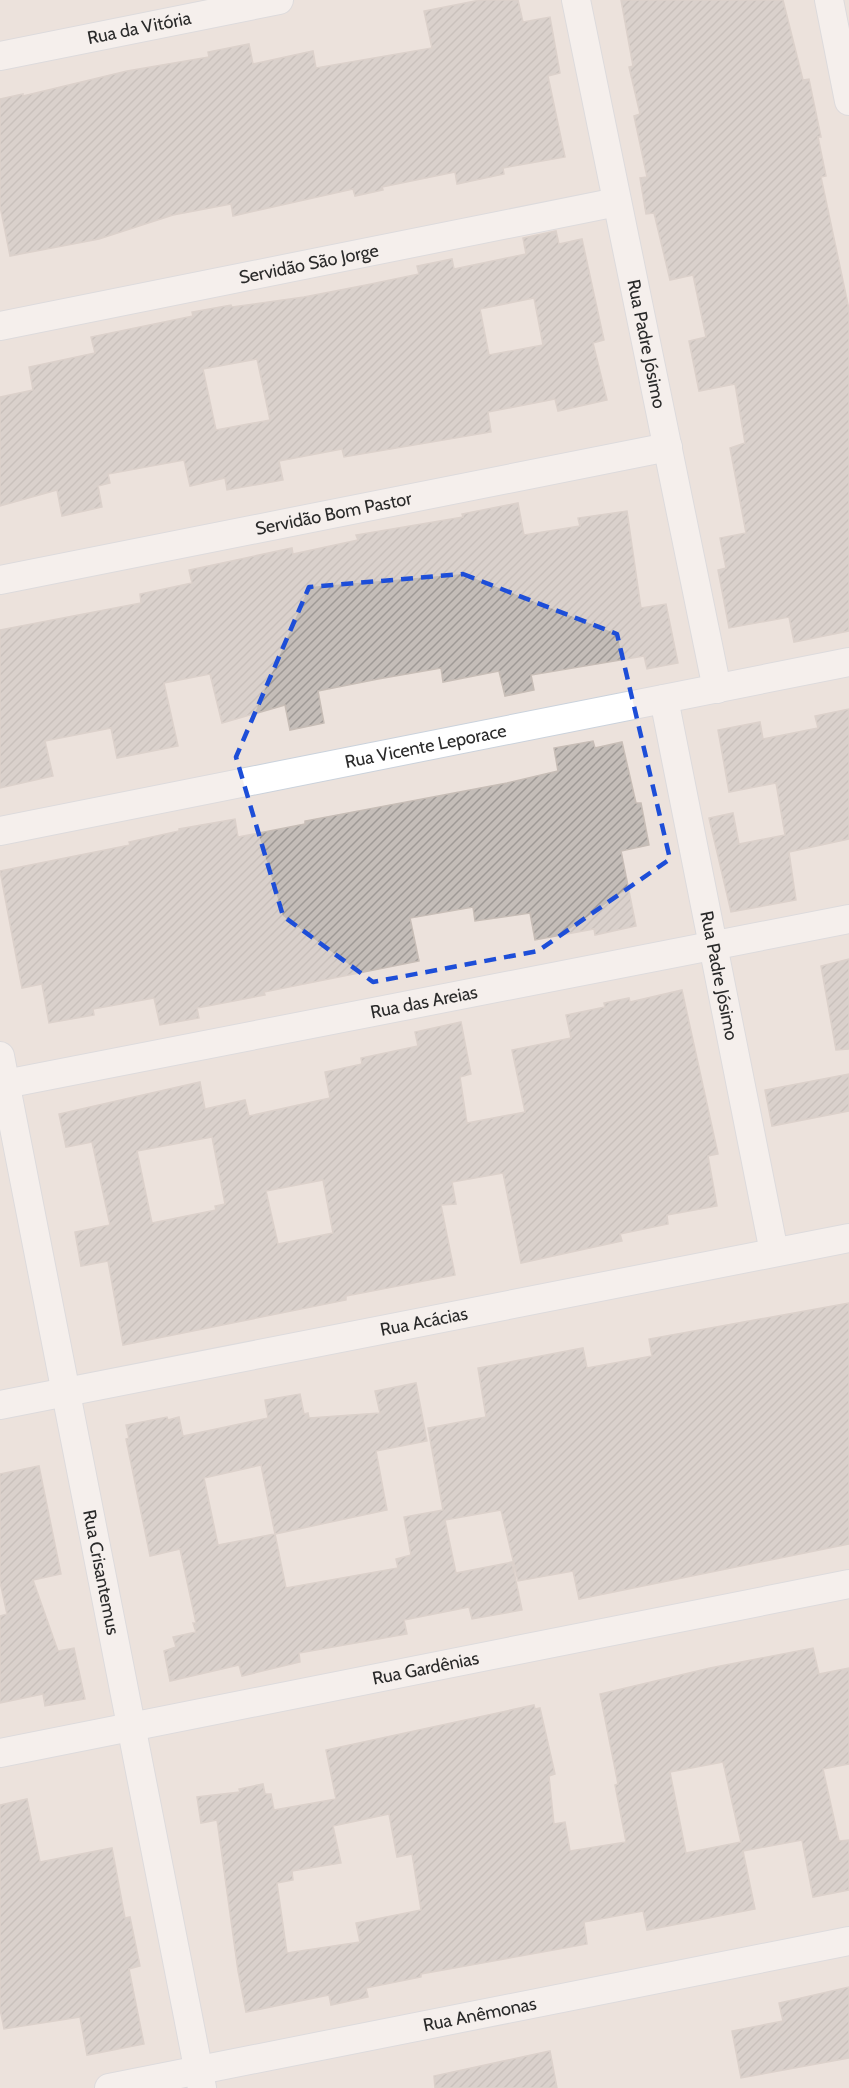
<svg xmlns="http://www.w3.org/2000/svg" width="849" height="2088" font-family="Cabin,sans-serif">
<defs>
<pattern id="building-hatch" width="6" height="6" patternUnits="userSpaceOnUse" patternTransform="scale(1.5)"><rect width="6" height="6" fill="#c4bdb8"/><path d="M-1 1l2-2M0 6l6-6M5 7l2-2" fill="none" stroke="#9f9a96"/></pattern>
</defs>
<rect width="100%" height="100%" fill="#ece2dc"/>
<path fill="url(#building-hatch)" stroke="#c7bdb6" stroke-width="1.5" fill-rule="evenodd" d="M480 0H518L523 22 550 17 560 73 548 76 565 157 503 168 504 174 457 184 455 172 382 187 383 190 355 196 353 189 233 216 231 204 173 215 99 239 10 256 0 206V99L23 94V96L127 71 209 57 208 52 249 44 253 64 313 51 316 68 432 48 424 11Z
M621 0H783L803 80 809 79 821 137H818L826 176 821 177 849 309V631L794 642 789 617 729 628 718 570 726 568 720 538 746 533 730 448 745 443 735 384 699 391 689 341 706 337 693 275 670 280 654 213 646 214 640 178 647 177 634 116 640 114 629 67 633 66Z
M556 231 559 244 582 239 604 340 593 343 607 400 558 411 555 399 488 412 491 432 344 457 342 449 279 461 283 480 227 490 225 478 190 486 184 460 108 474 110 483 98 486 102 507 62 516 57 490 0 506V397L33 390 29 367 95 353 91 337 193 316 192 312 231 305 232 307 304 297 366 285 419 274 417 266 452 259 454 269 526 254 523 238ZM534 298 543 345 489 355 480 309ZM257 359 270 420 216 430 203 369Z
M518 503 524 535 580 526 578 518 627 511 641 608 666 604 678 663 647 669 644 656 531 675 534 690 505 696 499 671 443 682 441 668 378 679 318 691 324 723 290 730 285 705 222 723 210 674 164 683 178 746 117 758 111 728 45 741 53 776 0 788V630L141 603 140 594 192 583 189 570 292 548 293 554 358 540 356 535 463 517 462 514Z
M849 709V839L789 852 796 900 731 912 709 818 733 813 739 844 785 835 776 783 729 792 718 730 760 722 763 739 818 728 815 716Z
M593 741 595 748 622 742 636 803H641L649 845 621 851 636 926 595 935 594 929 535 940 530 913 475 921 473 907 410 918 419 961 264 992 265 995 197 1008 199 1018 160 1025 154 998 93 1009 94 1015 49 1023 42 984 22 988 0 871 130 845 129 842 179 831V829L235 819 238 837 305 824V821L507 783 558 771 554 748Z
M849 959V1049L836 1050 821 966Z
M682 990 718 1154 708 1156 717 1206 667 1215 668 1224 620 1234 622 1241 521 1263 503 1173 452 1182 456 1204 441 1205 455 1275 346 1296V1300L123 1345 108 1261 81 1266 75 1232 110 1225 92 1142 66 1147 59 1114 200 1082 205 1109 245 1100 249 1116 330 1098 325 1072 362 1064 361 1058 418 1046 415 1032 461 1022 471 1074 460 1077 467 1123 525 1112 512 1050 571 1038 566 1015 605 1007 604 1003 629 998 630 1002ZM212 1137 225 1204 215 1206 216 1210 152 1223 137 1151ZM323 1180 333 1233 278 1244 266 1191Z
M849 1074V1111L772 1126 765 1090Z
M849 1303V1544L579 1599 573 1571 518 1581 501 1510 445 1520 456 1573 512 1562 522 1610 472 1619 469 1607 404 1620 407 1634 299 1653 300 1662 242 1676 239 1665 170 1681 164 1651 176 1647 173 1637 196 1632 193 1623H196L180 1549 150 1556 126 1439 129 1438 126 1425 167 1417 168 1420 179 1417 183 1436 268 1418 265 1400 300 1394 304 1414 308 1413 309 1418 380 1413 375 1391 416 1383 427 1441 376 1451 387 1510 275 1534 261 1465 204 1478 218 1545 275 1534 286 1588 398 1568 396 1559 411 1555 404 1517 443 1510 428 1428 486 1417 478 1368 583 1348 587 1368 652 1356 649 1339Z
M39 1466 61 1574 33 1580 58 1651 74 1648 85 1699 45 1706 43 1694 0 1703V1616L7 1614 0 1582V1474Z
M813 1648 819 1674 849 1668V1764L823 1769 839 1841 849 1840V1890L813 1897 802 1840 743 1851 755 1909 647 1930 643 1911 584 1922 587 1944 421 1974V1977L366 1988 368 1997 331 2005 329 1995 246 2012 238 1971 217 1820 201 1823 197 1797 240 1792 239 1789 263 1784 265 1794H271L274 1810 336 1799 326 1750 534 1705 535 1709 540 1708 555 1774 549 1776 554 1824 565 1822 570 1851 626 1842 615 1785 618 1784 600 1694 710 1668ZM723 1762 741 1842 686 1853 670 1772ZM389 1814 397 1857 412 1854 421 1910 356 1923 360 1942 287 1953 277 1883 293 1880 292 1871 341 1863 333 1826Z
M27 1799 40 1862 112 1848 125 1918 130 1917 140 1966 129 1969 144 2044 87 2055 80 2017 4 2029 0 2009V1805Z
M849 1987V2058L741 2078 732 2031 783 2021 779 2003Z
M550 2051 557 2088H435L434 2076Z"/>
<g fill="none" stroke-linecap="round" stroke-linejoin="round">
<defs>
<g id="street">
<path id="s1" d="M576 0 717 689"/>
<path d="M829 0 849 101"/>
<path id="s2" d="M0 56 279 0"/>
<path id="s3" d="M0 326 617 202"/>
<path id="s4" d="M0 580 668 447"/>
<path id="s5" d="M664 699 774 1252"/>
<path id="s6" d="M0 831 849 662"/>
<path id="s7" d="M0 1056 202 2088"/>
<path id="s8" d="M0 1085 849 919"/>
<path id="s9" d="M0 1405 849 1238"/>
<path id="s10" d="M0 1753 849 1584"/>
<path id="s11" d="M109 2088 849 1941"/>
</g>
</defs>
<use href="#street" stroke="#cad2dc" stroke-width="30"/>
<use href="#street" stroke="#fff" stroke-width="28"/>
</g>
<path d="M0 0H849V2088H0ZM463 574 617 634 670 859 538 951 373 982 283 916 236 757 309 587Z" fill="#ece2dc" fill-opacity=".55" fill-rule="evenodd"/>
<path fill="none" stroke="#1d4ed8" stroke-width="4.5" stroke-dasharray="12 8" stroke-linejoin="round" d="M463 574 617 634 670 859 538 951 373 982 283 916 236 757 309 587Z"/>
<g text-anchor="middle" stroke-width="4.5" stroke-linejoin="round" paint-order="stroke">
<g font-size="18" fill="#2a2a2a" stroke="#fff">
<text dy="6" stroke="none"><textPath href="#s2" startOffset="142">Rua da Vitória</textPath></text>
<text dy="6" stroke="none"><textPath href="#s3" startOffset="315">Servidão São Jorge</textPath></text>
<text dy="6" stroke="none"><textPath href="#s1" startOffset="351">Rua Padre Jósimo</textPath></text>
<text dy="6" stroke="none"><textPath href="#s4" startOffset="340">Servidão Bom Pastor</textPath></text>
<text dy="6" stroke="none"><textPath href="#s6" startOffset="434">Rua Vicente Leporace</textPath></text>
<text dy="6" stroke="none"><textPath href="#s5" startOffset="282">Rua Padre Jósimo</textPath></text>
<text dy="6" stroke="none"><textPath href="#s8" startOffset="432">Rua das Areias</textPath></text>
<text dy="6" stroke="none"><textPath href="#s9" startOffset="432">Rua Acácias</textPath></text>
<text dy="6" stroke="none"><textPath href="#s7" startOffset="526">Rua Crisantemus</textPath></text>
<text dy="6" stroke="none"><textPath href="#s10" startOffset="434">Rua Gardênias</textPath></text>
<text dy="6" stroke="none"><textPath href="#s11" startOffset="378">Rua Anêmonas</textPath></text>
</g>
</g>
</svg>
